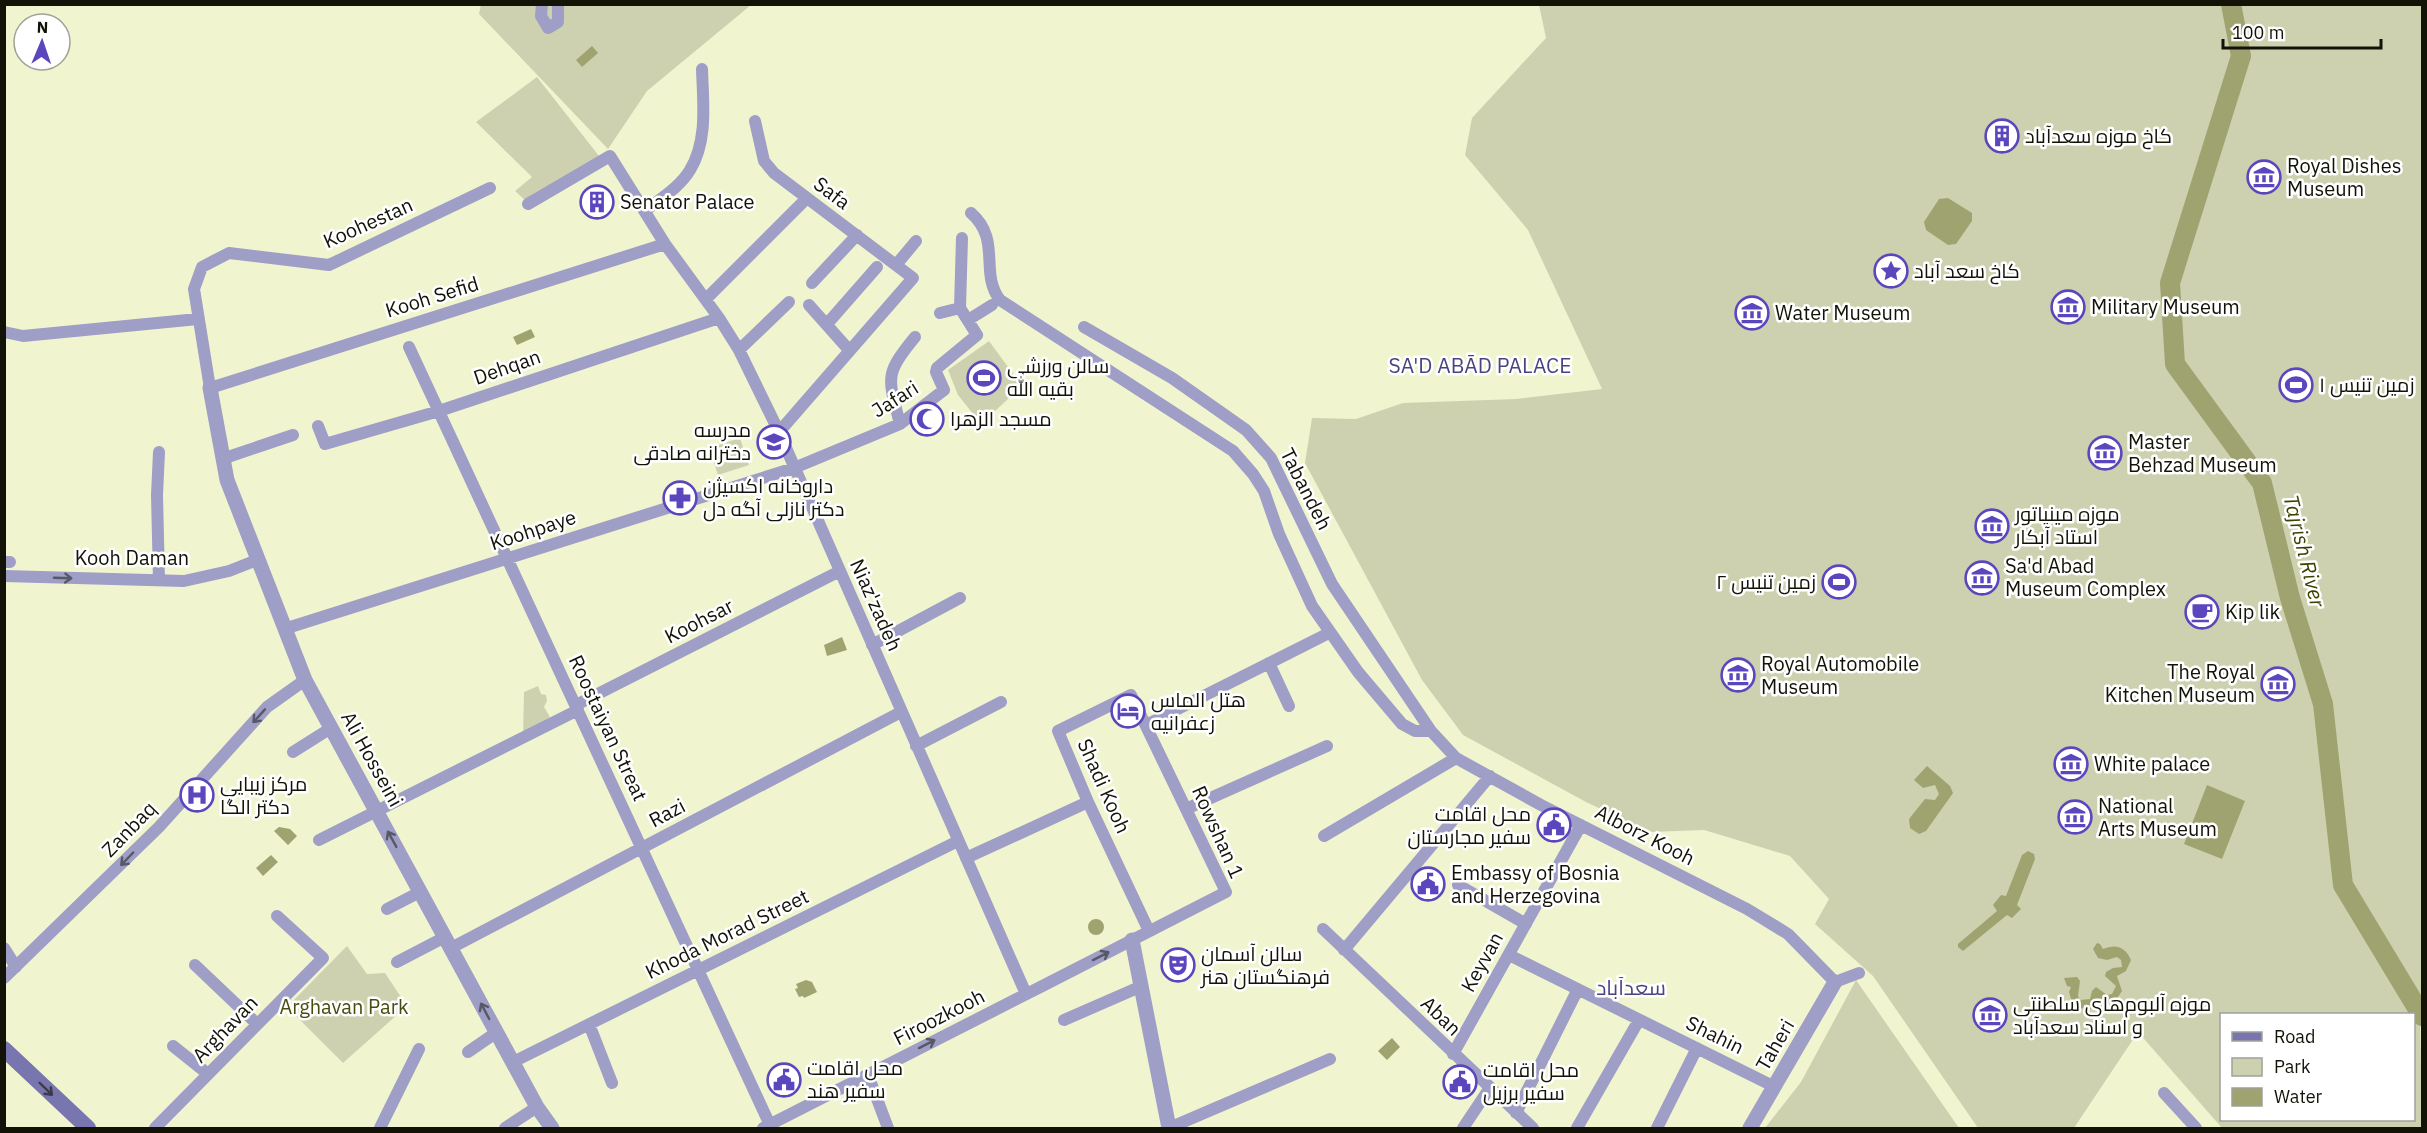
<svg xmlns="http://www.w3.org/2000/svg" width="2427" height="1133" font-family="'IBM Plex Sans',Cairo,sans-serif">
<rect width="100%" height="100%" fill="#f1f5cf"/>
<path fill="#ced1b0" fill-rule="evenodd" d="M481 4 751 5 647 91 608 149 479 14Z
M1539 5H2422V1000L2420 1010 2422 1128H2222L2138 1032 2074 1128H1978L1873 976 1815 924 1829 899 1790 856 1704 830 1650 832 1586 802 1463 735 1422 680 1305 463 1312 418 1356 419 1403 403 1516 399 1602 389 1528 230 1465 155 1472 118 1546 38ZM2222 1014H2414V1120H2222Z
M537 77 599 156 527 202 515 191 532 177 476 122Z
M989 341 1022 386 981 424 958 395 948 370Z
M740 438 749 465 718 475 709 448Z
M538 686 541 694 546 695 547 701 544 707 550 717 523 738 524 692Z
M347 946 367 974 385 973 407 1006 343 1063 287 1007Z
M1856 980 1959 1128H1765L1801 1082Z"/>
<path fill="#9fa370" d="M592 46 598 53 582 67 576 60Z
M1948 198 1972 213V221L1956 244 1948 245 1926 230 1924 222 1939 199Z
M531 329 535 337 517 345 513 337Z
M842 637 847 650 827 656 824 645Z
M1927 766 1950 786 1953 793 1926 831 1919 834 1910 828 1909 819 1925 799 1935 800 1939 794 1935 785 1923 788 1914 780Z
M2207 785 2245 801 2222 859 2184 844Z
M279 827 290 829 297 836 288 845 274 831Z
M2028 851 2034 854 2035 859 2017 905 2021 909 2012 918 2007 915 1963 951 1958 947V944L1997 911 1993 905 2001 895 2006 896 2022 855Z
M271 855 278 862 263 876 256 868Z
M1088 927a8 8 0 1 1 16 0a8 8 0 1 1-16 0Z
M2097 943 2100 944 2103 949C2115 944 2125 946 2131 960L2126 971 2117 976 2122 991 2116 1000 2108 1003 2099 999 2096 1007 2088 1010 2073 1006 2069 992 2071 987 2067 986 2064 978 2077 977 2080 981 2078 996 2080 1000 2090 999 2092 991 2096 987 2107 995 2112 994 2116 986 2105 976 2106 972 2113 968 2122 967 2121 960 2117 957 2107 960 2098 958 2093 949Z
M806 980 812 982 817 992 804 998 803 996 799 997 795 989 798 988 796 984Z
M1392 1038 1400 1047 1387 1060 1378 1051Z"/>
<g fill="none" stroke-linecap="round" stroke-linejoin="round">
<path stroke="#9fa370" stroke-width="20" d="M2231 4 2241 56 2170 283 2175 364 2262 483 2290 598 2323 704 2343 885 2422 1016"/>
<path stroke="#9e9ec6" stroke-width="12" d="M542 4 541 16 548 28 558 22V4
M755 121 764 161 774 173 913 278 779 432
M490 188 329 265 229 253 202 267 194 289 210 388 665 244
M528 204 610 156 665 244 719 318 739 350 779 432 1026 994
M645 211C660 199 680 187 690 170 708 141 703 102 702 69
M971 213C1002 240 979 273 1000 300L1233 451 1253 474 1264 491 1279 534 1312 606 1358 672 1402 724 1415 731H1431
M896 265 916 241
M812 283 857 235
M706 299 807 198
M809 305 849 350
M940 313 960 308
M968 320 992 305
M827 324 877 267
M1084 327 1172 378 1219 411 1246 430 1271 458 1332 584 1431 731 1456 758 1541 805 1747 909 1788 934 1835 982 1859 973
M4 332 23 336 198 319
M409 347 770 1125
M739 350 789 302
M900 424C888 377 884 375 915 337
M318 426 325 444 439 411 719 318
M222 459 293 435
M4 562H10
M4 576 184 581 229 571 257 560
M159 580 157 495 159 452
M284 629 794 468 900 424 944 390 936 372 937 368 977 335 960 308 962 238
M872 645 960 598
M1269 663 1289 706
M576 705 840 571
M1146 725 1329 633
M916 746 1001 702
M293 752 331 728
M1186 809 1327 746
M1324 836 1456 758
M319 840 578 710
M966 858 1088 802
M1458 885 1526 924
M387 909 420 892
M1323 929 1533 1128
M4 948 16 967
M451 948 901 712
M1344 950 1490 776
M1509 955 1775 1087
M397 962 445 937
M195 965 257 1024
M4 978 159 827 267 707 305 680
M1064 1020 1142 986
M589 1024 612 1083
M173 1046 208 1074
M468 1052 497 1032
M1453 1054 1581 825
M513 1062 958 841
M868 1075 888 1128
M2164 1093 2196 1128
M1516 1113 1578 989
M155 1128 323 958 277 916
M380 1128 419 1049
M505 1128 537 1107
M763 1128C917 1050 1072 971 1226 892L1131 695 1058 731 1088 802 1149 931
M1169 1128 1330 1059
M1463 1128 1489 1089
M1577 1128 1639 1020
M1657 1128 1697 1048"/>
<path stroke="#9e9ec6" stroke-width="15" d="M210 388 227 480 305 680 537 1107 552 1128
M1132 940 1169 1128
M1750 1128 1835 982"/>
<path stroke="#7875af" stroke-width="16" d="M4 1049 88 1128"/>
</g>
<defs><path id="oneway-shaft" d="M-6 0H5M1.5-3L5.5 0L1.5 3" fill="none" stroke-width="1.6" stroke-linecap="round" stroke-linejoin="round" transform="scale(1.5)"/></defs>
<g stroke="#585866">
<use href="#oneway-shaft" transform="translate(63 578) rotate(2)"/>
<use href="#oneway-shaft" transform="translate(259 716) rotate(132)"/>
<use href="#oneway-shaft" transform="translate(392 839) rotate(-119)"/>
<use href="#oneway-shaft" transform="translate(127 859) rotate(134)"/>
<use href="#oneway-shaft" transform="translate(1101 956) rotate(-27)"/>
<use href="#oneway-shaft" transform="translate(485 1011) rotate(-118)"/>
<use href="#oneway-shaft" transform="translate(927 1044) rotate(-27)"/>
</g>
<use stroke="#3b3a4a" href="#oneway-shaft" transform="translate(46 1089) rotate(44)"/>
<defs>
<symbol id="building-ring" viewBox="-11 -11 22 22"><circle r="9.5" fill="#fff" stroke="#5b46be" stroke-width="1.5"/><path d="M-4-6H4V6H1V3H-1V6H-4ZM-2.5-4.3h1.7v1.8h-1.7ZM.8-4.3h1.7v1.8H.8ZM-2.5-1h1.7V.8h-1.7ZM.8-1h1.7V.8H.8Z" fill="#5b46be"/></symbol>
<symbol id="museum-ring" viewBox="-11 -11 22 22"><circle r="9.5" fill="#fff" stroke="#5b46be" stroke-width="1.5"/><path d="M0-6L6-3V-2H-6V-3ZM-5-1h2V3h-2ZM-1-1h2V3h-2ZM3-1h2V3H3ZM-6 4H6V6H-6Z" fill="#5b46be"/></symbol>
<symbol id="sight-ring" viewBox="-11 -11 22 22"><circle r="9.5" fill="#fff" stroke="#5b46be" stroke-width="1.5"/><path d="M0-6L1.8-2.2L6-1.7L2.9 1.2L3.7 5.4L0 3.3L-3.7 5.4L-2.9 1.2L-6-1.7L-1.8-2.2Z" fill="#5b46be"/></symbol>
<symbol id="stadium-ring" viewBox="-11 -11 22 22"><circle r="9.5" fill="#fff" stroke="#5b46be" stroke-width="1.5"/><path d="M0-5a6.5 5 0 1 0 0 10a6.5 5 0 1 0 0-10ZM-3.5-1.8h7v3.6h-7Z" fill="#5b46be"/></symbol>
<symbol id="mosque-ring" viewBox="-11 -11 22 22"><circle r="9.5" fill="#fff" stroke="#5b46be" stroke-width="1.5"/><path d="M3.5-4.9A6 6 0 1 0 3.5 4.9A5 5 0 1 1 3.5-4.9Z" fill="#5b46be"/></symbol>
<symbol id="school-ring" viewBox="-11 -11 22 22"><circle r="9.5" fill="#fff" stroke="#5b46be" stroke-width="1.5"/><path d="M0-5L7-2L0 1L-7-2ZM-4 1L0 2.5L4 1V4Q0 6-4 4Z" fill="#5b46be"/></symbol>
<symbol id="pharmacy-ring" viewBox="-11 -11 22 22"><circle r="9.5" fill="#fff" stroke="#5b46be" stroke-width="1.5"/><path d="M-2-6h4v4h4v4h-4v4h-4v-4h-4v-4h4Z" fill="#5b46be"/></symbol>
<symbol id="cafe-ring" viewBox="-11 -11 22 22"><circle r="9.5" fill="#fff" stroke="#5b46be" stroke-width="1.5"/><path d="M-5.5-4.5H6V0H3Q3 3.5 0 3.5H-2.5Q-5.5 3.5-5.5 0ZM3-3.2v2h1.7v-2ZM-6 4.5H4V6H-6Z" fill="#5b46be"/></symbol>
<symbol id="hotel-ring" viewBox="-11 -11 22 22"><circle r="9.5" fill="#fff" stroke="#5b46be" stroke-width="1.5"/><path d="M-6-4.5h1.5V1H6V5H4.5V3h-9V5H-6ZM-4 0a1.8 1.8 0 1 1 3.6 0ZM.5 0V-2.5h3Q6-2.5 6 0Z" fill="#5b46be"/></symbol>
<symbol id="hospital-ring" viewBox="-11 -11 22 22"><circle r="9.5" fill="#fff" stroke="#5b46be" stroke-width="1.5"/><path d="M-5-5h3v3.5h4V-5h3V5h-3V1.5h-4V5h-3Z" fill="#5b46be"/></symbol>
<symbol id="civic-ring" viewBox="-11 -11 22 22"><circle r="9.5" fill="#fff" stroke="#5b46be" stroke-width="1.5"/><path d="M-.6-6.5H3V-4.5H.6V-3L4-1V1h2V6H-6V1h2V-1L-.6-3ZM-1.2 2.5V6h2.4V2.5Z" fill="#5b46be"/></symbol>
<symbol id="theatre-ring" viewBox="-11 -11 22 22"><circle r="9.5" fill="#fff" stroke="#5b46be" stroke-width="1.5"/><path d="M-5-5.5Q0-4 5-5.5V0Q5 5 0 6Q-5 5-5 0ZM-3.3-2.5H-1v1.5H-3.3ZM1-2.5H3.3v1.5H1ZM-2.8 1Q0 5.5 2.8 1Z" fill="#5b46be"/></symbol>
</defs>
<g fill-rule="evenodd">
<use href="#building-ring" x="1983" y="117" width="38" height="38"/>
<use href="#museum-ring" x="2245" y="158" width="38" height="38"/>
<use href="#building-ring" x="578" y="183" width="38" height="38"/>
<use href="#sight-ring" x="1872" y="252" width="38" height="38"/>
<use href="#museum-ring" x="2049" y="288" width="38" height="38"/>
<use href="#museum-ring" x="1733" y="294" width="38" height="38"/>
<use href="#stadium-ring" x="965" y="359" width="38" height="38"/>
<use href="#stadium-ring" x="2277" y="366" width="38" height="38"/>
<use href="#mosque-ring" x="908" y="400" width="38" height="38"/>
<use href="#school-ring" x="755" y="423" width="38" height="38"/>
<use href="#museum-ring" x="2086" y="434" width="38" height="38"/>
<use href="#pharmacy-ring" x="661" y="479" width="38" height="38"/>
<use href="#museum-ring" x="1973" y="507" width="38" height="38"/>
<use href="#museum-ring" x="1963" y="559" width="38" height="38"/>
<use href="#stadium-ring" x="1820" y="563" width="38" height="38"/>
<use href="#cafe-ring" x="2183" y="593" width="38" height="38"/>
<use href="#museum-ring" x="1719" y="656" width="38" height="38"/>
<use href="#museum-ring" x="2259" y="665" width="38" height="38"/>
<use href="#hotel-ring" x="1109" y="692" width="38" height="38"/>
<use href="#museum-ring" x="2052" y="745" width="38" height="38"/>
<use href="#hospital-ring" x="178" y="776" width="38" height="38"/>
<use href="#museum-ring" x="2056" y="798" width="38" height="38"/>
<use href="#civic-ring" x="1535" y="806" width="38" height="38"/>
<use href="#civic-ring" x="1409" y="865" width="38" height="38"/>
<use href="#theatre-ring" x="1159" y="946" width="38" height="38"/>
<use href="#museum-ring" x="1971" y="996" width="38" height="38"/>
<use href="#civic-ring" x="765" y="1061" width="38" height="38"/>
<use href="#civic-ring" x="1441" y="1063" width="38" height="38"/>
</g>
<g text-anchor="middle" stroke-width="5" stroke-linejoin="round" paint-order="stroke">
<g font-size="20" fill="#121306" stroke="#fff" text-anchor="start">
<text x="2025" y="143">کاخ موزه سعدآباد</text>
<text x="2287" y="173">Royal Dishes<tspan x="2287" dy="23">Museum</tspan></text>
<text x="620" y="209">Senator Palace</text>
<text x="1914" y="278">کاخ سعد آباد</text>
<text x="2091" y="314">Military Museum</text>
<text x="1775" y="320">Water Museum</text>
<text x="1007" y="373">سالن ورزشی<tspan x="1007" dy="23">بقیه الله</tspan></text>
<text x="2319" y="392">زمین تنیس ۱</text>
<text x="950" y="426">مسجد الزهرا</text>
<text x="751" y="437" text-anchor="end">مدرسه<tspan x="751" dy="23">دخترانه صادقی</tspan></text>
<text x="2128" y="449">Master<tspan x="2128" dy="23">Behzad Museum</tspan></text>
<text x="703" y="493">داروخانه اکسیژن<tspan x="703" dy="23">دکتر نازلی آگه دل</tspan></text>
<text x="2015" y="521">موزه مینیاتور<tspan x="2015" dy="23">استاد آبکار</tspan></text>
<text x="2005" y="573">Sa'd Abad<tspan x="2005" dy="23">Museum Complex</tspan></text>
<text x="1816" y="589" text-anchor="end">زمین تنیس ۲</text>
<text x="2225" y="619">Kip lik</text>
<text x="1761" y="671">Royal Automobile<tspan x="1761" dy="23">Museum</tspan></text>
<text x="2255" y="679" text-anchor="end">The Royal<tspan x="2255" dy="23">Kitchen Museum</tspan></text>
<text x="1151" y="707">هتل الماس<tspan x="1151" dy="23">زعفرانیه</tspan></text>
<text x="2094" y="771">White palace</text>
<text x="220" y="791">مرکز زیبایی<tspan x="220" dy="23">دکتر الگا</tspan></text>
<text x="2098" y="813">National<tspan x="2098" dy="23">Arts Museum</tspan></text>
<text x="1531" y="821" text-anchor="end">محل اقامت<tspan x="1531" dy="23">سفیر مجارستان</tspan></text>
<text x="1451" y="880">Embassy of Bosnia<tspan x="1451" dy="23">and Herzegovina</tspan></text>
<text x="1201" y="961">سالن آسمان<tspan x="1201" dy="23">فرهنگستان هنر</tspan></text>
<text x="2013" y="1011">موزه آلبوم‌های سلطنتی<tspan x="2013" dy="23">و اسناد سعدآباد</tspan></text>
<text x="807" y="1075">محل اقامت<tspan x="807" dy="23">سفیر هند</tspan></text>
<text x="1483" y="1077">محل اقامت<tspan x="1483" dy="23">سفیر برزیل</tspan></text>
</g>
<g font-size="20" fill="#121306" stroke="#fff">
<text transform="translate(832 193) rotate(37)" y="7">Safa</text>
<text transform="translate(368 223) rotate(-24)" y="7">Koohestan</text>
<text transform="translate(432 297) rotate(-17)" y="7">Kooh Sefid</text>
<text transform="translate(507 367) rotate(-19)" y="7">Dehqan</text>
<text transform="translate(895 399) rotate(-32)" y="7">Jafari</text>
<text transform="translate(1306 489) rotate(63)" y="7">Tabandeh</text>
<text transform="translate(533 530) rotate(-18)" y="7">Koohpaye</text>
<text x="132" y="565">Kooh Daman</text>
<text transform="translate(876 605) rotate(66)" y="7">Niaz'zadeh</text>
<text transform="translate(699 621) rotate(-27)" y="7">Koohsar</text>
<text transform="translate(608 728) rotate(65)" y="7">Roostaiyan Streat</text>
<text transform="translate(372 759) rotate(61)" y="7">Ali Hosseini</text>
<text transform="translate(1104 786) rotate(66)" y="7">Shadi Kooh</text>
<text transform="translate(667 813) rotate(-28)" y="7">Razi</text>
<text transform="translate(129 829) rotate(-46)" y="7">Zanbaq</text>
<text transform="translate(1218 832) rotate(66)" y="7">Rowshan 1</text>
<text transform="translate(1645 835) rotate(27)" y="7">Alborz Kooh</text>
<text transform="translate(727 934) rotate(-26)" y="7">Khoda Morad Street</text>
<text transform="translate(1482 962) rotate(-61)" y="7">Keyvan</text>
<text transform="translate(1441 1016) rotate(44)" y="7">Aban</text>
<text transform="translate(939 1017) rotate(-27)" y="7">Firoozkooh</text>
<text transform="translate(225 1029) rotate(-46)" y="7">Arghavan</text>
<text transform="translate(1715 1035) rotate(26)" y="7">Shahin</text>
<text transform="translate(1775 1045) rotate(-60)" y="7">Taheri</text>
</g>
<g font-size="20" fill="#4a4c0f" stroke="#fff">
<text x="344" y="1014">Arghavan Park</text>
</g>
<g font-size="21" fill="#494481" stroke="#fff">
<text x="1480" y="373">SA'D ABĀD PALACE</text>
<text x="1631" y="995">سعدآباد</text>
</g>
<g font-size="21" font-style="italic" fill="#3e4000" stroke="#fff">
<text transform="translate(2304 551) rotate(76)" y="7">Tajrish River</text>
</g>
</g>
<rect width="2427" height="1133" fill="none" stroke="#121306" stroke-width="12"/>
<rect x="2220" y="1013" width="195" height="108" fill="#ffffff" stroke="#a0a19b" stroke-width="1.5"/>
<rect x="2232" y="1032" width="30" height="9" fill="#7875af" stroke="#a0a19b" stroke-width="1.5"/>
<text x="2274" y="1043" font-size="18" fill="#121306">Road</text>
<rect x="2232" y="1058" width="30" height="18" fill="#ced1b0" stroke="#a0a19b" stroke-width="1.5"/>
<text x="2274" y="1073" font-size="18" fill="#121306">Park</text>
<rect x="2232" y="1088" width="30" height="18" fill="#9fa370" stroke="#a0a19b" stroke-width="1.5"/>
<text x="2274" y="1103" font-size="18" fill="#121306">Water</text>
<g transform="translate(42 42) rotate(2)"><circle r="28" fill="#ffffff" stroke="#a0a19b" stroke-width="1.5"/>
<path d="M0-4.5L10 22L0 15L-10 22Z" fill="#5b46be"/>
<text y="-9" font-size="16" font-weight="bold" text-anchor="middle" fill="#121306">N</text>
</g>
<path d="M2223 39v9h158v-9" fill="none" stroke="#121306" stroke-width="3"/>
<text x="2232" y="39" font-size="18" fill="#121306" stroke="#ffffff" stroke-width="4.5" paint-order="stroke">100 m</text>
</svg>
